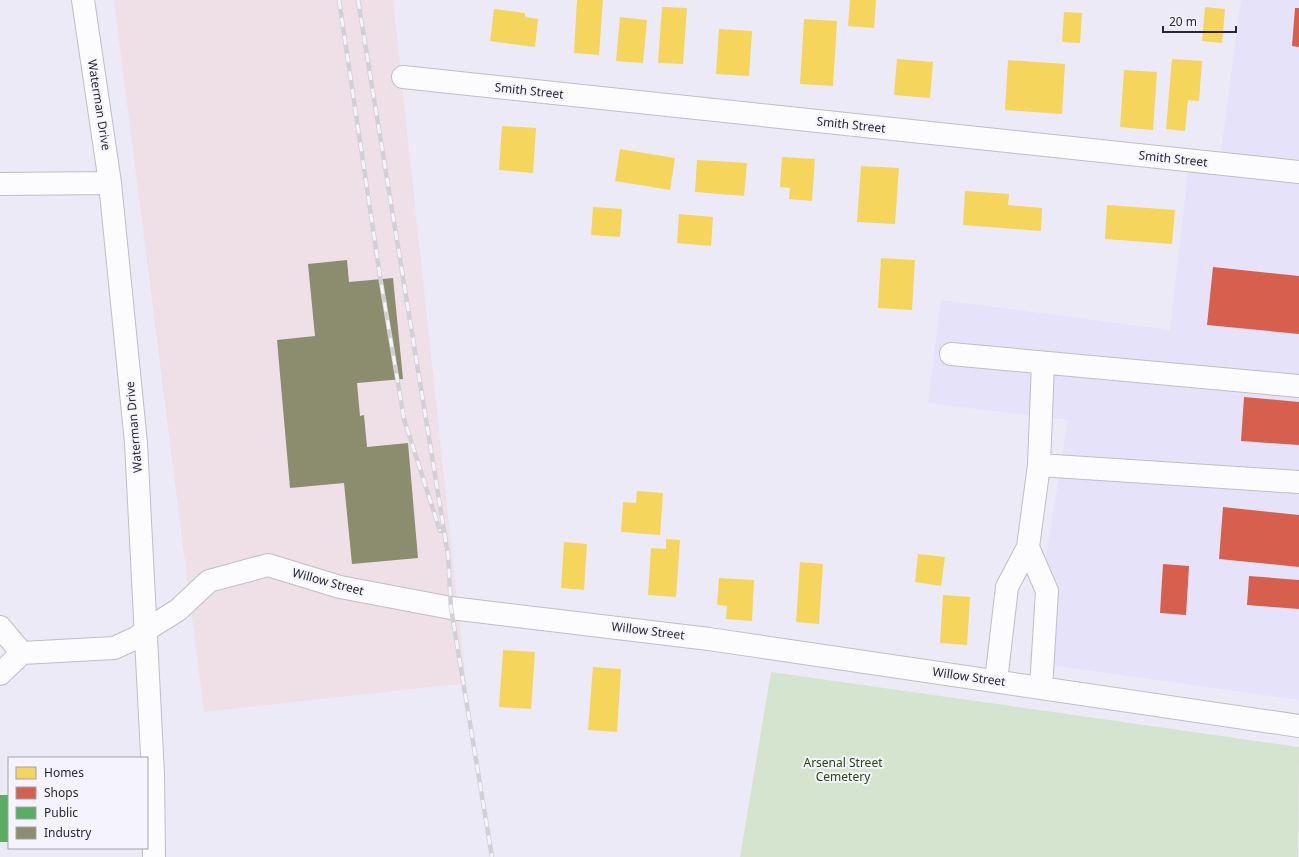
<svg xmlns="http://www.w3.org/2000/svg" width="1299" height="857" font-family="'Noto Sans',sans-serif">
<rect width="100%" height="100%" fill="#eceaf7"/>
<path fill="#e6e2fa" d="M1241 0H1299V700L1029 662 1068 420 928 403 941 300 1170 330 1188 171 1218 174Z"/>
<path fill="#efdfe7" d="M114 0H393L466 683 204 712Z"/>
<path fill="#d5e4ce" d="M771 672 1299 747 1298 857H740Z"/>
<path fill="#f6d55c" d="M577 0H603L599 55 574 53Z
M850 0H876L874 28 848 26Z
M662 7 687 8 683 64 658 63Z
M1205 7 1225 9 1222 43 1202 41Z
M494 9 525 13V17L538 19 535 47 490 41Z
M1064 12 1082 13 1080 43 1062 42Z
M620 17 647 20 643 63 616 61Z
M804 19 837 21 833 86 800 84Z
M719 29 752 31 749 76 716 74Z
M897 59 933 62 930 98 894 95Z
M1172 59 1202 61 1199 101 1188 100 1185 131 1166 129Z
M1008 60 1065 64 1062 114 1005 110Z
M1124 70 1157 72 1153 130 1120 127Z
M502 126 536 128 533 173 499 170Z
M620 149 675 158 670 190 615 181Z
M782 157 815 159 812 201 789 199 790 188 780 187Z
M697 160 747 163 744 196 695 192Z
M861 166 899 168 895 224 857 222Z
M965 191 1009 194 1008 205 1042 208 1041 231 963 225Z
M1107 205 1175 210 1172 244 1105 239Z
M593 207 622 209 620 237 591 235Z
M679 214 713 217 711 246 677 243Z
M881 258 915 260 912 310 878 308Z
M637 491 663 493 660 535 621 532 623 502 636 503Z
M666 539 680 540 676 597 648 595 651 548 666 549Z
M564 542 587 544 584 590 561 588Z
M918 554 945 557 941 586 915 582Z
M800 562 823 564 819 624 796 622Z
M719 578 754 580 752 621 726 619 727 606 717 605Z
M943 595 970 597 967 645 940 643Z
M503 650 535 652 531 709 499 707Z
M593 667 621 669 617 732 588 730Z"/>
<path fill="#d6604d" d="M1295 8H1299V47L1292 46Z
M1213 267 1299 276V334L1207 325Z
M1244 397 1299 402V445L1241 441Z
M1223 507 1299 515V567L1219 559Z
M1163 564 1189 566 1186 615 1160 613Z
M1249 576 1299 580V609L1247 605Z"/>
<path fill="#5aae61" d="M0 795H9V842H0Z"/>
<path fill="#8c8c6e" d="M347 260 349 282 393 278 403 379 357 383 360 416 364 415 367 447 408 443 418 558 352 564 344 483 290 488 277 340 315 336 308 264Z"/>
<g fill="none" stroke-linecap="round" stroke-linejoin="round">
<defs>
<path id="minor" d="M83 0 110 183 136 443 153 774 154 857
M403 77 1299 172
M0 184 110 183
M951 354 1299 386
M1039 465 1043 363
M1028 547 1047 591 1041 688
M0 627 22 653
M0 674 22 653 114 648 136 638 146 630 178 610 209 581 268 565 340 587 451 608 709 639 1299 726
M996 681 1007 587 1028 547 1039 465 1299 482"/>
</defs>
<use href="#minor" stroke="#bfbdc8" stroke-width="24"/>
<use href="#minor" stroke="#fcfcfe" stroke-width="22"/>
<defs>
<path id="rail" d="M339 0 380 276 404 419 440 531
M358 0 448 555 451 608 492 857"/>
</defs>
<use href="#rail" stroke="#d2d0d5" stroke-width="4.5"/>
<use href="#rail" stroke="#f5f3fe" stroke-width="3" stroke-dasharray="9" stroke-linecap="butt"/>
</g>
<g text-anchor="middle" stroke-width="4" stroke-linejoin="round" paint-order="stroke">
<g font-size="12" fill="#292731" stroke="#f5f3fe">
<text transform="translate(529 91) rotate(6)" y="4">Smith Street</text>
<text transform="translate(99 105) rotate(81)" y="4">Waterman Drive</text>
<text transform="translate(851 125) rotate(6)" y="4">Smith Street</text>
<text transform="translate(1173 159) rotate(6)" y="4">Smith Street</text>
<text transform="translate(134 427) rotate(-95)" y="4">Waterman Drive</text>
<text transform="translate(328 582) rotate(15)" y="4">Willow Street</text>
<text transform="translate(648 631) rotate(7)" y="4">Willow Street</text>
<text transform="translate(969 677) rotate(8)" y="4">Willow Street</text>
</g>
<g font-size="12" fill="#2a460a" stroke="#f5f3fe">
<text x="843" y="767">Arsenal Street<tspan x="843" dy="14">Cemetery</tspan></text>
</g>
</g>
<rect x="8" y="757" width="140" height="92" fill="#f5f3fe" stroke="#a3a1ac"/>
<rect x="16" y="767" width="20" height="12" fill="#f6d55c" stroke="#a3a1ac"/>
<text x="44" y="777" font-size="12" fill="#292731">Homes</text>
<rect x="16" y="787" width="20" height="12" fill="#d6604d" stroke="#a3a1ac"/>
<text x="44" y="797" font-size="12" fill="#292731">Shops</text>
<rect x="16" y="807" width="20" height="12" fill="#5aae61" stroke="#a3a1ac"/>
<text x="44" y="817" font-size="12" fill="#292731">Public</text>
<rect x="16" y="827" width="20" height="12" fill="#8c8c6e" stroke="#a3a1ac"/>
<text x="44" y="837" font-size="12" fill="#292731">Industry</text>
<path d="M1163 26v6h73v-6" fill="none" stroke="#292731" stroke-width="2"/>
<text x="1169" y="26" font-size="12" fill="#292731" stroke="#f5f3fe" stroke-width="3" paint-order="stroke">20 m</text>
</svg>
